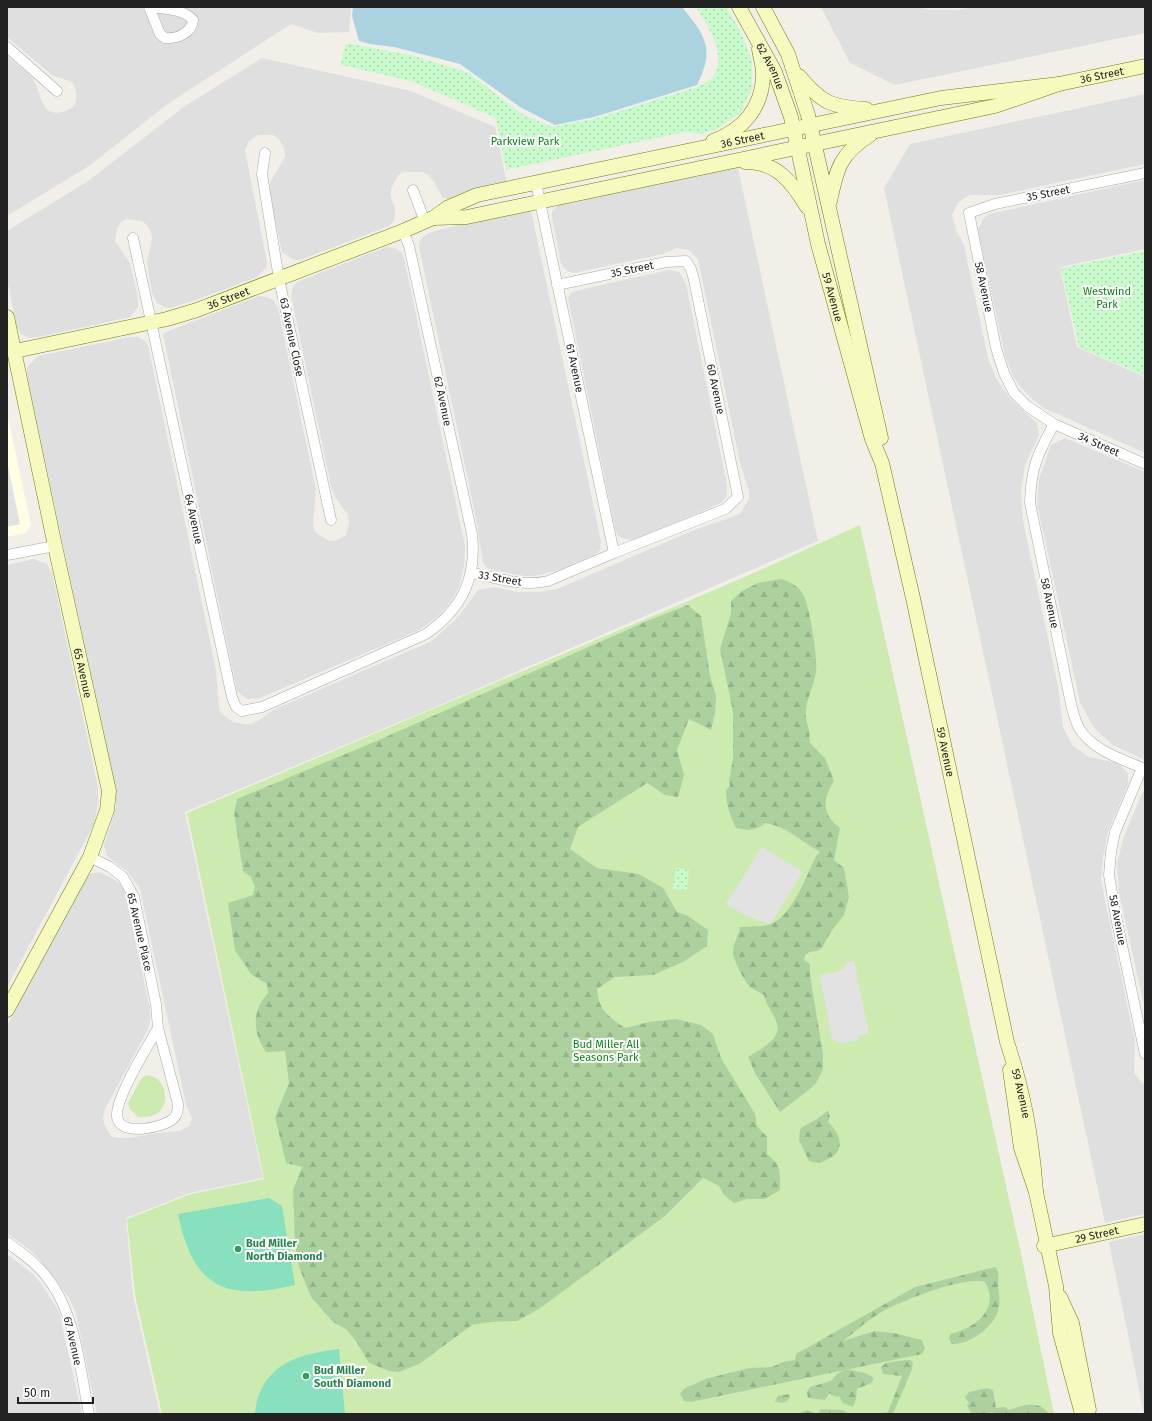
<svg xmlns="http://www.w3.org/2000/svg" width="1152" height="1421" font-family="'Fira Sans',sans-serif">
<defs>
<pattern id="forest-firs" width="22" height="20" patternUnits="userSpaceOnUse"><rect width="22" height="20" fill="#add19e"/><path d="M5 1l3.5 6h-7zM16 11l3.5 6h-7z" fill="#95b388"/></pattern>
<pattern id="park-dots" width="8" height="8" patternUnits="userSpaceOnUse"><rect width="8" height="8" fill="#c8facc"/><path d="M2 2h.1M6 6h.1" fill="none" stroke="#acd6af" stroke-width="1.8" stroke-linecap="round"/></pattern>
</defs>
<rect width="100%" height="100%" fill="#f2efe9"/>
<path fill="#e0dfdf" d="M7 7H351L349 32 318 33 291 24 169 103 89 166 7 216V56L32 77 38 89 41 100 47 110 56 113 66 111 73 107 76 101V91L72 82 52 75 7 37Z
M821 7H918L929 10H957L973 7H1145V33L895 85 850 63Z
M262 58 411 91 495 127 507 183 450 200 442 197 434 182 428 175 422 172H404L398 175 391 189V197L395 209V215L394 221 389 226 300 260H294L282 252 270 195V183L285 157 284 148 279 139 273 135H258L249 141 245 150 267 263 266 268 257 277 193 301 170 308 164 307 157 303 152 293 147 262 152 239 151 232 147 225 142 221 127 219 121 222 117 228 115 241 130 263 137 293 138 307 130 317 39 337 29 338 21 334 17 328 7 279V231L88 181 185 106Z
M1145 94V164L1000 195H970L958 202 952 215 956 230 964 245 988 358 996 378 1010 399 1037 423 1039 435 1025 465 1021 491 1023 521 1058 686 1063 728 1073 746 1089 757 1118 763 1128 773V785L1108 831 1103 857 1101 881 1135 1042 1134 1073 1141 1082 1145 1084V1214L1105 1223 884 188 910 144Z
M729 168H738L818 541 440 705 185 812 263 1178 190 1193 126 1218 133 1295 160 1414H97L76 1313 69 1298 42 1262 32 1252 7 1233V1026L78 891 90 874 99 872 112 878 120 884 125 893 150 1009V1022L147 1031 105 1109 103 1117 104 1124 111 1136 118 1138H128L165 1132 180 1131 190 1125 192 1118 186 1105 140 889 127 871 107 856 104 846 116 808V792L27 376V367L38 356 130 337H138L145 341 148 345 216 670 219 708 221 713 233 722 244 724H251L258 721 275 709 432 641 459 616 478 590 494 587 517 592H538L557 589 692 531 740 514 749 499V491L740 463 698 259 689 250 676 248 663 254 574 273 567 271 561 264 552 217V211L560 204Z
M1145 180V249L1060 267 1077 347 1143 376 1145 386V453L1044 408 1031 398 1019 385 1013 376 1005 355 978 230 983 219 989 214Z
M518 209 530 211 532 215 601 541 600 550 596 554 562 569 535 576H524L493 570 486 567 483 562 476 518 419 247 420 240 428 233Z
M386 247 395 248 401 252 404 258 465 546 464 567 459 587 449 604 437 617 419 630 260 698 247 699 237 691 163 334 171 330 259 296 268 297 274 301 278 308 316 490 313 524 315 532 329 541 338 540 346 535 349 523 348 515 335 497 331 486 291 296 293 287 297 282Z
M669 270 679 272 686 284 727 485V496L721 503 634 540 625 539 618 536 615 528 568 298 571 293 579 290Z
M1065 438 1145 472V760L1113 745 1094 728 1080 702 1037 503 1039 479 1051 445Z
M34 559 47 564 52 573 98 787V803L94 824 7 987V565Z
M1145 790V1009L1119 893 1117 864 1123 839 1141 795Z
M1145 1234V1414H1144L1109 1242Z
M7 1254 34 1275 43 1286 59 1312 82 1414H7Z"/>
<path fill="#ffffe5" d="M7 413 31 525 26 533 7 537Z"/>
<path fill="#cdebb0" d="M860 525 1022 1258 1054 1414H162L135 1295 127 1219 191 1194 264 1179 187 813 747 576Z
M146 1075C170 1075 176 1121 138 1117L130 1109 128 1103 141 1079Z"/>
<path fill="url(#forest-firs)" d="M781 579C790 581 800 587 804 596 810 609 818 658 816 672 814 685 807 698 806 710 805 718 808 724 809 731 810 735 809 739 810 743L825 758 834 781C822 799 822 815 840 828L834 860 844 868 849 897 844 915 830 933 822 948 817 951 809 952 805 955 804 960 810 964V975L823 1054V1069L816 1083 810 1089 780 1112 756 1075 748 1057C758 1051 782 1039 777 1024 774 1013 767 1008 764 995 759 992 754 990 750 987 745 982 733 960 733 953 733 943 739 935 740 927 751 926 760 928 771 924 793 915 806 876 816 856L820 852C802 842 786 826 765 823 755 831 749 831 736 828 730 815 726 805 726 790L730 786 729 781 733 759V712L720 649 731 613V601L742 591 758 583Z
M688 605 701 616 710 676 716 696 715 713 711 730 689 719 677 750 684 775 678 797 665 795 647 783 578 827 570 849 597 868 639 874 663 888 677 912 688 916 708 930 707 946 683 962 653 975 615 977 597 989C598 1010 609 1017 625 1028L649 1022 676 1019 701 1025 713 1034 721 1058 755 1114 757 1126 767 1137V1154C782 1166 780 1172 780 1190L765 1199H747L734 1203 724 1195 719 1186 703 1178 665 1216 539 1309 517 1321 490 1322 472 1325 419 1364 399 1372 389 1371 369 1363 356 1341 347 1330 333 1322 311 1297 299 1267 295 1246 293 1190 302 1167 286 1163 275 1117 289 1083 285 1051 266 1052C253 1033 251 1011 268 993L267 984 251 974 235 950 228 903 253 895 255 887 251 877 243 871 234 813 237 799 372 743 647 621Z
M828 1110 830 1117 828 1122C840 1133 846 1149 830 1158 822 1163 818 1164 809 1161L799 1140 800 1129C810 1122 820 1119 828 1110Z
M995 1267C1000 1272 998 1279 998 1285 999 1294 1001 1305 997 1314 990 1329 969 1345 952 1344L949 1339 950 1334C974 1329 1001 1309 985 1282 964 1276 900 1301 880 1313 866 1321 855 1332 843 1341L875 1331 894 1333 922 1340 925 1349 922 1354 691 1402 684 1401 680 1394 684 1389 705 1379 749 1368 772 1367 783 1362 795 1360 796 1354 915 1287Z
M905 1360H911L913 1363 912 1369 893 1414H878L888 1412 902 1376 883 1374 881 1367 886 1363Z
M845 1370C854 1370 868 1372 874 1379L871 1383 857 1389 856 1399 853 1407 843 1403 839 1396 836 1397 829 1393 825 1400 808 1398 807 1392 810 1387 831 1381 838 1373Z
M987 1388 993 1390 996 1408 1005 1407 1009 1410C1025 1405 1037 1399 1049 1414H998L991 1412 986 1414H971L967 1405 969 1403 965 1397 969 1392Z
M789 1394 790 1397C787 1403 781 1404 775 1401L778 1396Z
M821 1409 843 1410 849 1414H796L807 1410 818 1414Z"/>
<path fill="url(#park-dots)" d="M696 7H726L741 32 752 61V89L741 112 717 129 701 134 685 132 506 170 496 118 411 81 341 65 343 51 347 43 414 56 467 72 522 114 552 127 594 119 697 87C701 85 708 82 711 79 730 59 708 25 696 7Z
M1145 251V380L1144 375 1079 347 1061 268Z
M676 868 689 869 687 890 673 889Z"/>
<path fill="#88e0be" d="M269 1198 282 1206 295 1285C224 1302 193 1287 178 1214Z
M339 1349 345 1414H255C260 1365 297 1354 339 1349Z"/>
<path fill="#e2e2e2" d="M7 461 20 524 7 527Z
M762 847 803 872 771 923H766L741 913 726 904Z
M854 961 869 1033 857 1036 858 1040 840 1043 832 1039 820 975 844 970 846 962Z"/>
<path fill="#aad3df" d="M353 7H682C706 36 715 49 697 85L594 117 555 125 520 107 460 64 394 47 370 44 359 41 352 16Z"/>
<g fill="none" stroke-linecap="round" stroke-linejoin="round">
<defs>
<path id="street" d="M149 7 160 34 165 38C177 39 192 33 193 20 183 9 166 9 153 7
M7 47 57 91
M265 153 262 174 279 279 331 520
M1145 173 995 204 969 213 996 348 1004 373 1014 393 1027 406 1054 424 1145 464
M536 183 614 553
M413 190 425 222
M133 238 232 697 236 707 242 711 262 707 426 634C462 609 477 578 472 534L409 246 403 231
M1054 424C1037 455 1031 468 1030 503L1071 704C1073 712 1075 721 1079 728 1093 751 1122 759 1145 769
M7 555 55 546
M472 573C497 578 523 587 548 581L614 553 725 509 738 497 694 280 691 269 686 261 666 262 557 285
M1142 768 1115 832 1111 852 1109 875 1116 917 1145 1054
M90 857 110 867 123 877 134 897 156 1004 158 1028
M158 1028 178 1104C178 1109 178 1114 174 1118 164 1128 120 1137 117 1117 115 1098 148 1046 158 1028Z
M7 1242C17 1250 29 1258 38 1267 76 1305 79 1365 89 1414"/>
<g id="secondary">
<path id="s1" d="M739 7 775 72 791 117 818 244 872 439 882 463 913 598 1007 1042C1024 1093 1032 1138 1036 1192"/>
<path d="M763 7 788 54 808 115 881 438"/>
<path d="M799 76C822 103 831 107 866 109"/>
<path d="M713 141C743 130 762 108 763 76 764 68 760 57 759 49"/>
<path d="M745 162C777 162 792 182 807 207"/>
<path d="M830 201C837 168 840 154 870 135"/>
<path id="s2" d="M433 218 467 217 995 106 1059 84 1145 66"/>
<path id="s3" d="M7 317 55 546 109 791 107 810 90 857 7 1010"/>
<path id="s4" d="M15 351 167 319 197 310 403 231 433 218 447 208 477 195 941 98 1059 84"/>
<path d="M1010 1070 1021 1148 1036 1192 1056 1286 1060 1333 1082 1414"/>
<path id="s5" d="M1044 1246 1145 1224"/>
<path d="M1060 1297 1072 1323 1089 1410"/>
</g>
</defs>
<use href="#street" stroke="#a9a9a9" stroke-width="11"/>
<use href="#secondary" stroke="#707d05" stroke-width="15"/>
<use href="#street" stroke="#fff" stroke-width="10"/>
<use href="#secondary" stroke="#f7fabf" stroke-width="14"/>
</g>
<g fill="#2e9e5b" stroke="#fff" stroke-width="1.5">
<circle cx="238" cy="1249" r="4"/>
<circle cx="306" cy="1376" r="4"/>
</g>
<g text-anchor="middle" stroke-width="4" stroke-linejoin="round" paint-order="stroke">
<g font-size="11" fill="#222" stroke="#fff">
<text dy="4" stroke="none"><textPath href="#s1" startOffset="67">62 Avenue</textPath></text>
<text dy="4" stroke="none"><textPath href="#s2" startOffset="685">36 Street</textPath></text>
<text dy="4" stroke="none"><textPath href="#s4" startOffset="761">36 Street</textPath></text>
<text transform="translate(1048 193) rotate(-11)" y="4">35 Street</text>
<text transform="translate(632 269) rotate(-12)" y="4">35 Street</text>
<text transform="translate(984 287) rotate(78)" y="4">58 Avenue</text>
<text dy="4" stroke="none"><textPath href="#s1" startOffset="307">59 Avenue</textPath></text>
<text dy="4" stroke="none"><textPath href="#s4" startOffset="220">36 Street</textPath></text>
<text transform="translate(292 337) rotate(78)" y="4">63 Avenue Close</text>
<text transform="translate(575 368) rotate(78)" y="4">61 Avenue</text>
<text transform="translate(716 389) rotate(78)" y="4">60 Avenue</text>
<text transform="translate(443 401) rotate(78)" y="4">62 Avenue</text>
<text transform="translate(1099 444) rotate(24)" y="4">34 Street</text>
<text transform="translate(194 519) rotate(78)" y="4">64 Avenue</text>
<text transform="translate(500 578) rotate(10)" y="4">33 Street</text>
<text transform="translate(1050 603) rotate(78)" y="4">58 Avenue</text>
<text dy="4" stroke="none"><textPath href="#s3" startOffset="364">65 Avenue</textPath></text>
<text dy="4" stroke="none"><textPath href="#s1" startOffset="776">59 Avenue</textPath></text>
<text transform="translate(1118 920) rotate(79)" y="4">58 Avenue</text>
<text transform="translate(140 932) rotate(77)" y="4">65 Avenue Place</text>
<text dy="4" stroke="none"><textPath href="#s1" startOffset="1126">59 Avenue</textPath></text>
<text dy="4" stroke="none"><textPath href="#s5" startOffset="54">29 Street</textPath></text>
<text transform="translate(73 1341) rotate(77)" y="4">67 Avenue</text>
</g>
<g font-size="11" fill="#0c8416" stroke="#fff">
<text x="525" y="145">Parkview Park</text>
<text x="1107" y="295">Westwind<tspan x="1107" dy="13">Park</tspan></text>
<text x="606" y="1048">Bud Miller All<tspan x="606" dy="13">Seasons Park</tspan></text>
</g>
<g font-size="11" font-weight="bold" fill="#27864d" stroke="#fff" text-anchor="start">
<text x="246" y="1247">Bud Miller<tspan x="246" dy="13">North Diamond</tspan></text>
<text x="314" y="1374">Bud Miller<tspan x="314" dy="13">South Diamond</tspan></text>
</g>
</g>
<rect width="1152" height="1421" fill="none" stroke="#222222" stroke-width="16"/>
<path d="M18 1397v6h75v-6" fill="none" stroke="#222222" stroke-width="2"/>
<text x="24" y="1397" font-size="12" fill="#222222" stroke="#ffffff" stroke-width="3" paint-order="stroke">50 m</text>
</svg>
